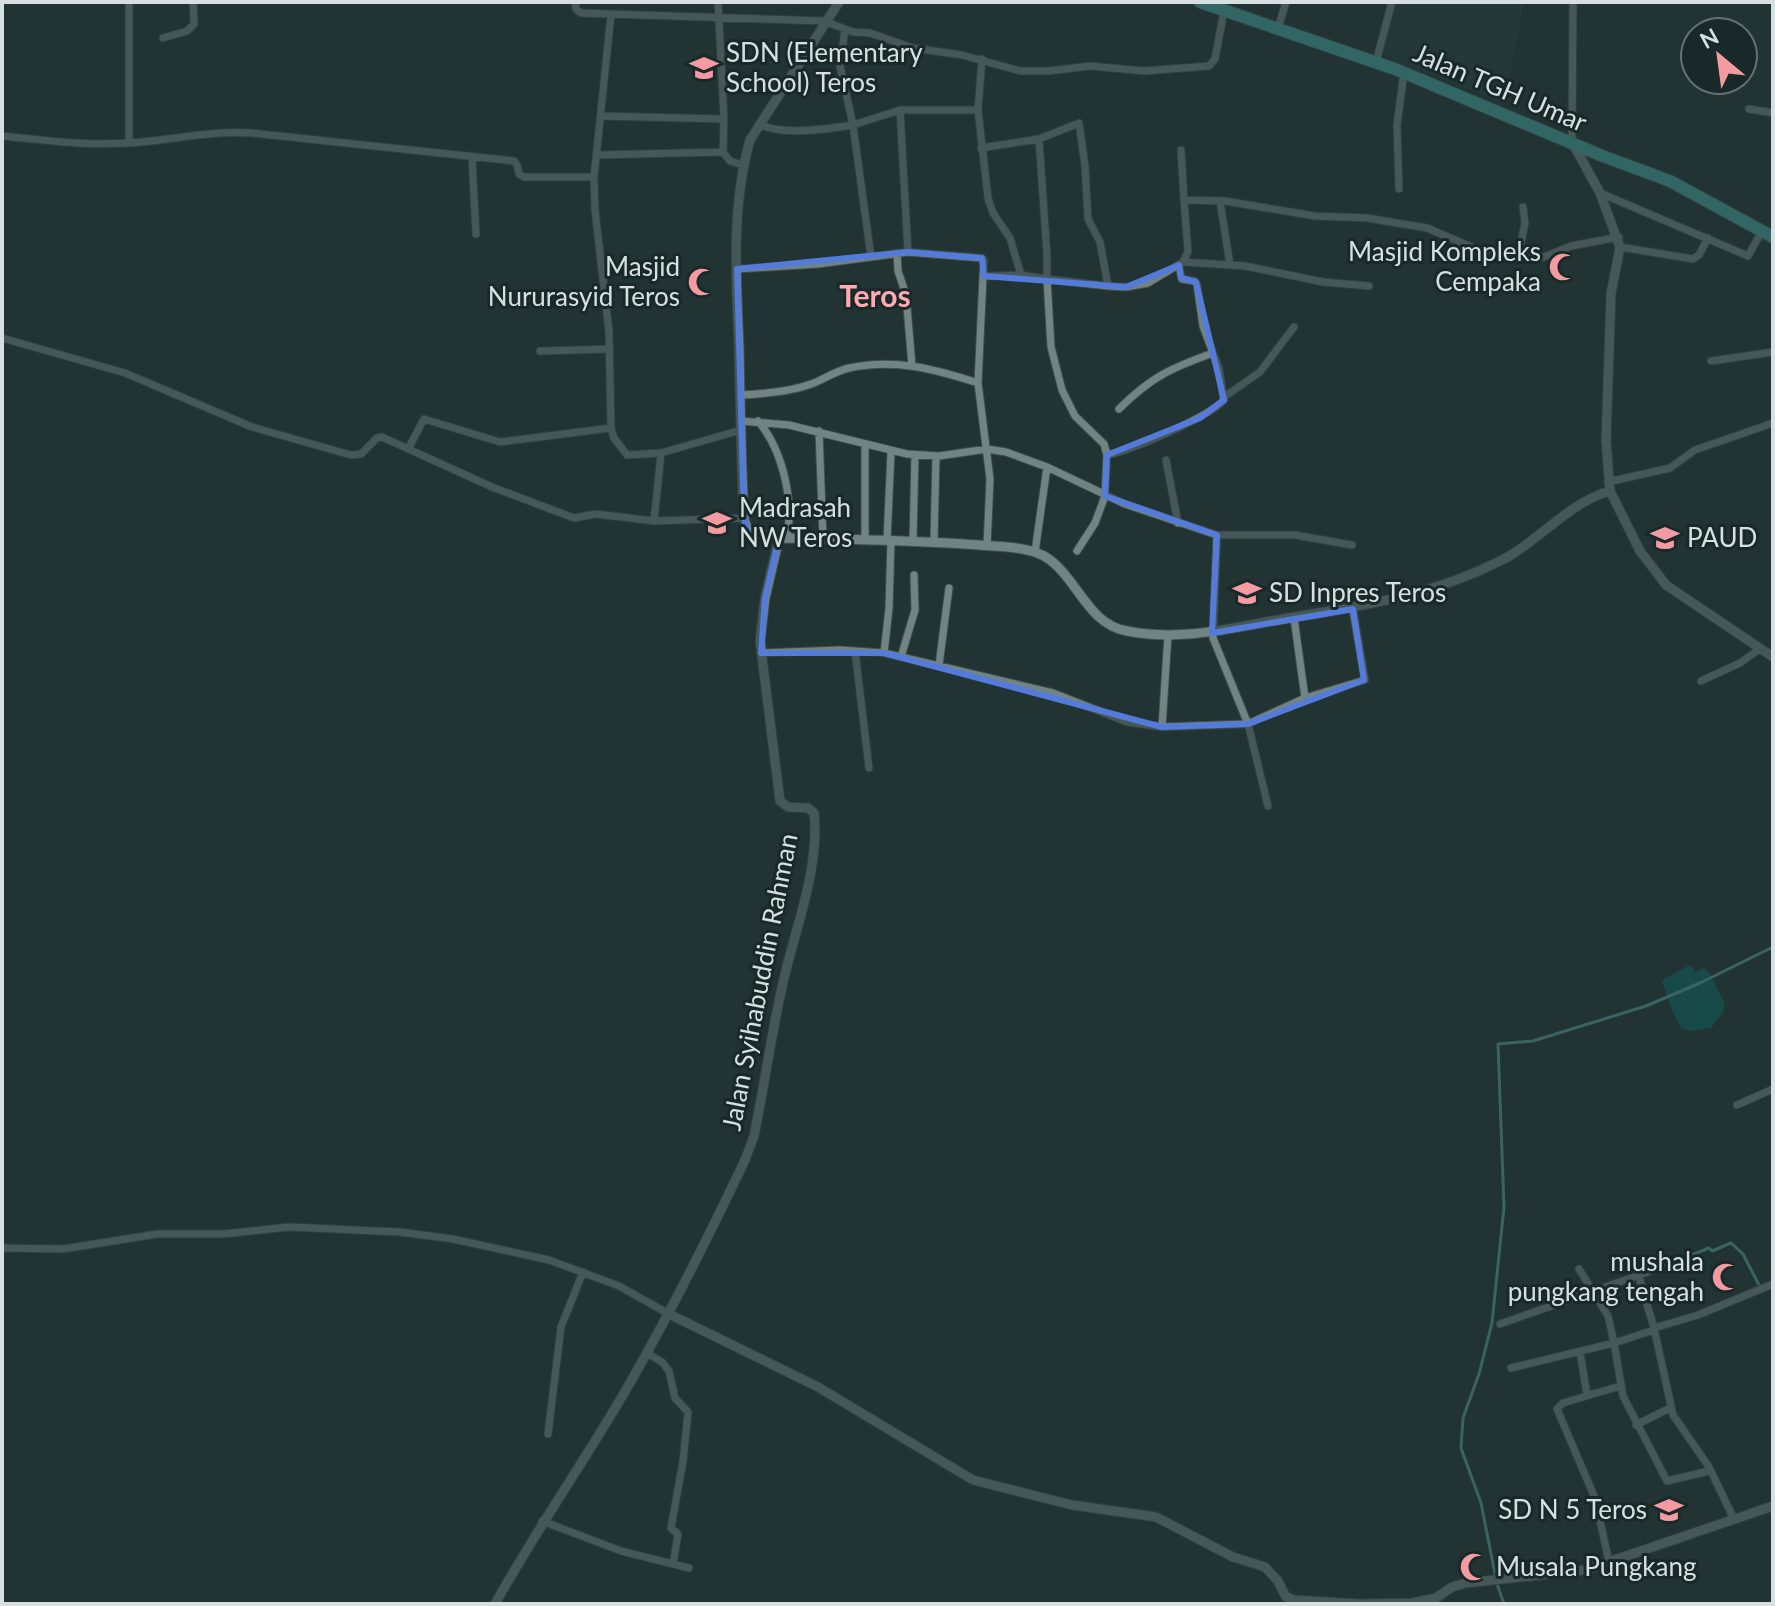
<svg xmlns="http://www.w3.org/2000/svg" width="1775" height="1606" font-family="Lato,sans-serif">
<rect width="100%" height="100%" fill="#233"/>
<path fill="#263e3e" d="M1392 2H1524L1505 105 1379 53Z"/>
<path fill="#0d6666" d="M1688 966H1692L1695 973 1703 968 1709 972 1725 1004 1723 1012 1711 1028 1691 1031 1682 1029 1672 1011 1662 980Z"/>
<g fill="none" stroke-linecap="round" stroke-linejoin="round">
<path stroke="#57a1a1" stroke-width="3" d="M1649 1272 1709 1248 1712 1251 1731 1243 1743 1254 1760 1287
M1495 1574 1481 1503 1461 1448 1463 1418 1479 1374 1492 1323 1504 1207 1498 1044 1533 1041 1646 1006 1700 983 1773 947
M1497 1584 1504 1604"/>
<defs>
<path id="minor" d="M129 2V143
M575 2 576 9 581 13 824 21 853 32 870 33 913 48 962 55 1020 71H1049L1090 66 1144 71 1209 66 1215 59 1224 11
M718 2 724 119 723 152 730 161 743 165
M611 15 594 177 595 210 609 332 611 428 614 438 627 455 661 453 654 521
M1278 28 1286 2
M845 29 840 66 853 125 900 110H978
M163 38 187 31 194 24 193 2
M982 59 978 110 988 198 993 213 1010 238 1021 275
M1376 62 1392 2
M1749 109 1773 113
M900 110 908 252
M601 116 724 119
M759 124C781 136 828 129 853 125L871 257
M2 136C44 140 85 146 127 143 168 141 210 130 252 133L514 161 517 165 519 174 524 177H594
M1039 139 1047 255V279L1108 286
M1572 142 1573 2
M981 148 1039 139 1079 123 1085 166 1088 219 1100 242 1108 286 1126 287 1148 283 1183 262 1188 252 1184 200 1225 201 1315 216 1367 218 1427 228 1474 248 1525 258 1544 257 1571 246 1619 237
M1181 150 1184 200
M596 155 723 152
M472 158 476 234
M1399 189 1397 125 1404 72
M1600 193 1748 256 1762 231
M1220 201 1230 265
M1620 247 1693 259 1699 255 1708 238
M897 253 898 271 906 295 912 366
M1518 257 1525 223 1523 207
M1183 262 1245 266 1323 282 1369 286
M737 269 818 264 908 252 982 258 984 261 983 276 1021 275 1047 279 1051 347 1062 390 1075 416 1104 444 1107 455 1105 496 1095 523 1077 551
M983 276 978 383 990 479 987 546
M2 338 125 373 252 427 351 455 361 454 377 438 382 437 492 487 574 518 596 514 654 521 744 518
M540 351 610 349
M1711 361 1773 352
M740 395C764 394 791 392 814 383 826 378 836 371 849 368 894 358 935 369 978 383
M1224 397 1260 372 1294 327
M1119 409C1151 377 1171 368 1213 353
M741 421 789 425 907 454 939 456 987 449 1006 452 1047 467 1125 504 1217 535 1213 638 1248 724 1268 806
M758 421C783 450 794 501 787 538
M819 431 823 539
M408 449 424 419 500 442 611 428
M661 453 741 430
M1107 455C1130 451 1211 416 1224 400L1219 369 1203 326 1197 284 1195 281 1182 279 1179 265
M1166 460 1178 523
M1608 482 1670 468 1695 450 1773 423
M1217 535H1295L1352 545
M865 540V445
M887 540 891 452
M913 541 915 455
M934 541 936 456
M1035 552 1047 467
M1294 618 1305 698 1365 680 1353 609
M855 651 869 768
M761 653 840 650 884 653 1053 693 1127 722 1162 727 1248 724 1305 698
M884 653 889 608 891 541
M901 657 915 610 914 575
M939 665 949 588
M1701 681 1740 663 1761 648
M1162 727 1168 635
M1737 1105 1773 1089
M2 1248 63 1249 157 1234H223L289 1227 400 1232 453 1239 549 1260 619 1286 669 1314
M1639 1277 1654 1328
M1500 1324 1648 1272
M1654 1330 1614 1343 1623 1396 1667 1481 1705 1472
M1580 1352 1587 1395
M647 1353 662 1362 669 1371 675 1398 688 1412 683 1461 671 1528 678 1534 673 1564
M1511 1368 1614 1343 1608 1316 1579 1269
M1636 1425 1670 1408
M548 1434 561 1327 583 1272
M1732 1515 1709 1467 1673 1415 1654 1328 1698 1315 1773 1284
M542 1521 621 1551 689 1568
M1608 1557 1595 1498 1557 1409 1563 1403 1620 1386"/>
<path id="tertiary" d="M1572 142 1600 193 1620 247 1611 294 1606 441 1610 491 1640 551 1666 585 1773 657
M779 538C846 539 913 540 979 545 999 547 1025 546 1044 556 1077 575 1086 624 1127 631 1177 641 1223 630 1271 621 1351 607 1424 599 1498 562 1538 543 1567 503 1610 491
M669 1314 818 1387 973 1480 1072 1505 1156 1517 1233 1557 1265 1567 1278 1581 1286 1597 1294 1600 1361 1604 1412 1603 1436 1598 1452 1587 1466 1583 1585 1570 1773 1506
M495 1604C534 1534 579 1469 620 1400 666 1322 706 1242 745 1160L754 1136C765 1083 772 1028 785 974 797 925 820 864 814 813L808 808 788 807 780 801 760 641 765 598 779 538 748 532 744 518C741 461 740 404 739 347 736 278 731 207 750 140L839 2"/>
<path id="primary" d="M1200 2 1395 69 1600 155 1670 181 1773 237"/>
</defs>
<use href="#minor" stroke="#404e4d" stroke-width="9"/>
<use href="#tertiary" stroke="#404e4d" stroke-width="11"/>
<use href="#primary" stroke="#404e4d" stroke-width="14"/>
<use href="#minor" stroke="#718484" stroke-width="7"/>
<use href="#tertiary" stroke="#718484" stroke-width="9"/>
<use href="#primary" stroke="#45a4a3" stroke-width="12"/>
</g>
<path d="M0 0H1775V1606H0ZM908 252 982 258 984 276 1126 287 1179 265 1181 278 1196 282 1224 400 1200 418 1107 455 1105 496 1217 535 1212 633 1353 609 1364 680 1248 724 1162 727 884 653H761L765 598 779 538 748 532 744 518 737 269Z" fill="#233" fill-opacity=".55" fill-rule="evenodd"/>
<path fill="none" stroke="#547ada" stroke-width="6" stroke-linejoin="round" d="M908 252 982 258 984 276 1126 287 1179 265 1181 278 1196 282 1224 400 1200 418 1107 455 1105 496 1217 535 1212 633 1353 609 1364 680 1248 724 1162 727 884 653H761L765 598 779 538 748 532 744 518 737 269Z"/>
<defs>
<symbol id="school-bare" viewBox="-9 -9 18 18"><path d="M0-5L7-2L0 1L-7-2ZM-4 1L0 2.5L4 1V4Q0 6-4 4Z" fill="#f49aa1" stroke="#192929" stroke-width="2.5" paint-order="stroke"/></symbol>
<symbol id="mosque-bare" viewBox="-9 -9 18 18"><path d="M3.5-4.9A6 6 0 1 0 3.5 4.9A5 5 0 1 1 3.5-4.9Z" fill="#f49aa1" stroke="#192929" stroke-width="2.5" paint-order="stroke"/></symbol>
</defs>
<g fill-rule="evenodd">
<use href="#school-bare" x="684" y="48" width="40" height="40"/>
<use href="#mosque-bare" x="1543" y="247" width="40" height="40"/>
<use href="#mosque-bare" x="682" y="262" width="40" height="40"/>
<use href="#school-bare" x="697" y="503" width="40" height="40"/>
<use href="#school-bare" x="1645" y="518" width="40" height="40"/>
<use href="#school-bare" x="1227" y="573" width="40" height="40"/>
<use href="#mosque-bare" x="1706" y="1257" width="40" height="40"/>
<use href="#school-bare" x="1649" y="1490" width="40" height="40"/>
<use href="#mosque-bare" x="1454" y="1547" width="40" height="40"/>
</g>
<g text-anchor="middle" stroke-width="6" stroke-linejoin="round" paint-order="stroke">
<g font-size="26" fill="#d6e0e0" stroke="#192929" text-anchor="start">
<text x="726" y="62">SDN (Elementary<tspan x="726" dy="30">School) Teros</tspan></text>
<text x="1541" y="261" text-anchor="end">Masjid Kompleks<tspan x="1541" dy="30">Cempaka</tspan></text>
<text x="680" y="276" text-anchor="end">Masjid<tspan x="680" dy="30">Nururasyid Teros</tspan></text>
<text x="739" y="517">Madrasah<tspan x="739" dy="30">NW Teros</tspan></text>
<text x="1687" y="547">PAUD</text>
<text x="1269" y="602">SD Inpres Teros</text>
<text x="1704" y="1271" text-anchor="end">mushala<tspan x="1704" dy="30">pungkang tengah</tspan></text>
<text x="1647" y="1519" text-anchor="end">SD N 5 Teros</text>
<text x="1496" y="1576">Musala Pungkang</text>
</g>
<g font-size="26" fill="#d6e0e0" stroke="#192929">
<text transform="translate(1500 88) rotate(23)" y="9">Jalan TGH Umar</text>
<text transform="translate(760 982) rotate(-79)" y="9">Jalan Syihabuddin Rahman</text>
</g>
<g font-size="30" font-weight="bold" fill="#feaab0" stroke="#192929">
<text x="875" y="307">Teros</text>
</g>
</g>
<rect width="1775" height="1606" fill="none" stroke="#d6e0e0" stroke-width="8"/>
<g transform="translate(1719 56) rotate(331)"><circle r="38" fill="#192929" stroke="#657272" stroke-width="2"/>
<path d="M0-6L14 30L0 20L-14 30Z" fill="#f49aa1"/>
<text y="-12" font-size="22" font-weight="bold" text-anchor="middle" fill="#d6e0e0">N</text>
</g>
</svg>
